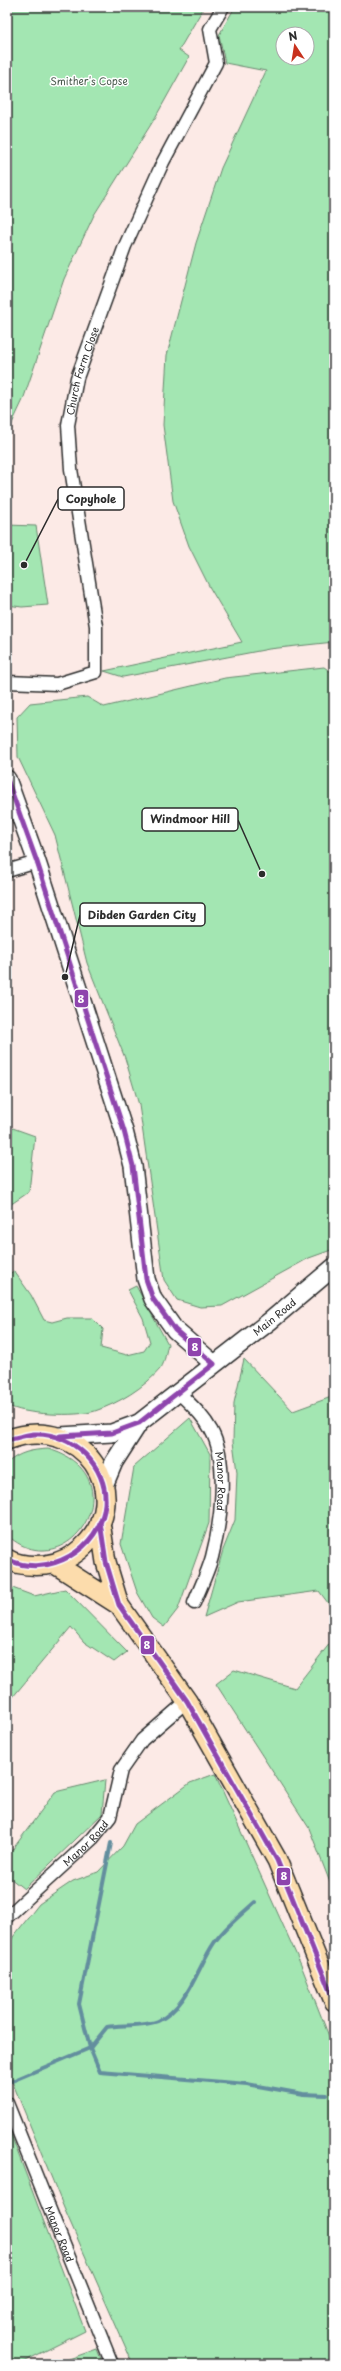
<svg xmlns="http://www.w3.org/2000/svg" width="341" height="2371" font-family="'Playpen Sans',sans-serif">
<rect width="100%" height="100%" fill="#fceae6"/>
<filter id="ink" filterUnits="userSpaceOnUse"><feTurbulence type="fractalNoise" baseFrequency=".025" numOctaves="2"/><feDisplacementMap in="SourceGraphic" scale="8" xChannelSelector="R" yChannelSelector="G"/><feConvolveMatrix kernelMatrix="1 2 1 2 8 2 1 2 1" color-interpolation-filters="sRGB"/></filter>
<g filter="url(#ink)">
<path fill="#a3e6b2" stroke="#67886e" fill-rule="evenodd" d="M7 7H204L179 50 189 57 155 118 94 215 64 279 23 400 7 434Z
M235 7H334V642L269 649 123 677 104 671 242 642 210 588 189 546 173 501 163 425 167 355 196 243 221 168 266 71 225 63 219 35ZM283 34H307V58H283Z
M7 525 36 526 48 605 22 607 7 605Z
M324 667 334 674V1249L309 1258 222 1306 200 1307 177 1300 164 1280 139 1105 125 1058 87 963 55 835 18 757 17 717 30 703 87 697 104 707 225 678Z
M7 1126 35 1136 29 1192 7 1207Z
M14 1271 31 1295 44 1320 52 1322 67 1318H92L103 1329 101 1348 127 1355 144 1351 150 1342 143 1318 128 1290 136 1286 168 1344C166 1351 165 1362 161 1368 144 1388 119 1403 95 1411 77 1417 23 1415 7 1405V1275Z
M244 1359 293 1411 334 1396V1611L319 1591 238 1602 204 1617 223 1550 235 1520 237 1472 233 1442 234 1403Z
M190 1418 210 1454 209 1523 178 1609 164 1627 152 1618 137 1592 121 1544 134 1467Z
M48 1449C140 1475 69 1591 7 1535V1463C20 1452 31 1450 48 1449Z
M7 1586 34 1596 65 1589 127 1652 114 1662 84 1642 71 1627 7 1704Z
M334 1638V1893L309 1828 216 1684 234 1670 295 1688Z
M215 1774 301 1965 334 2049V2364H133L64 2208 7 2069V1949L13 1937 39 1904 73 1881 98 1872 123 1846 135 1824 190 1783Z
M105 1780 102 1814 24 1889 10 1878 7 1872V1857L55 1792Z
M7 2124 85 2331 19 2364H7Z
M97 2349 103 2364H55Z"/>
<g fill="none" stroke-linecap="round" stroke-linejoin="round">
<path stroke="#638e9e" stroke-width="4" d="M90 2048 107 2027C121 2025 147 2026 158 2021 188 2007 197 1968 214 1943 225 1927 241 1915 255 1902
M90 2048 79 2004 111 1843
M12 2081 90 2048 100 2072 247 2084 303 2094 326 2095"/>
<defs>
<g id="street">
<path id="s1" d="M7 682 57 684 96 672V626L71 469 68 425 77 378 125 246 163 162 216 63 210 29 223 7"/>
<path d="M7 871 37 862"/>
<path id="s2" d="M179 1393C191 1405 203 1415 211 1430 229 1462 221 1523 212 1557 208 1572 200 1588 194 1603"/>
<path id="s3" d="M7 1917 93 1838 110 1817 121 1770 142 1740 187 1701"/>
<path id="s4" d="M7 2103 112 2364"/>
</g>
<g id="secondary">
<path d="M7 779 37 862 124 1131 133 1166 146 1279 153 1299 175 1330 214 1364"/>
<path id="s5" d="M60 1436 112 1433 139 1423 270 1321 334 1267"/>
<path d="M103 1488 114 1462 139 1423"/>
</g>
<path id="primary" d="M7 1440C82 1411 138 1496 83 1547 72 1557 60 1563 46 1565 33 1566 18 1566 7 1559
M100 1522 106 1562 119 1605 187 1701 277 1860 334 2001
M55 1564 119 1605"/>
</defs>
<use href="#street" stroke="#2b2b2b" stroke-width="15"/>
<use href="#secondary" stroke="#2b2b2b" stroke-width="20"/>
<use href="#primary" stroke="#2b2b2b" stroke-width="22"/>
<use href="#street" stroke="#fff" stroke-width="12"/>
<use href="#secondary" stroke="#fff" stroke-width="17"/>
<use href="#primary" stroke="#fcdcac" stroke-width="19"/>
<defs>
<path id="bus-1" d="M7 779 37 862 124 1131 133 1166 146 1279 153 1299 175 1330 214 1364 139 1423 112 1433 60 1436
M7 1440C16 1438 25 1435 34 1434 72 1432 108 1466 105 1504 101 1549 47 1580 7 1559
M100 1522 106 1562 119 1605 187 1701 277 1860 334 2001"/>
</defs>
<use href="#bus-1" stroke="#fff" stroke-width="8"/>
<use href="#bus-1" stroke="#8e44ad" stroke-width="5"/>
</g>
</g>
<g text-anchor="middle" stroke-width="3" stroke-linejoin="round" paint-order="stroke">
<g font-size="10" fill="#495a4d" stroke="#fff">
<text x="89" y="85">Smither's Copse</text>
</g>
<g font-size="10" fill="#2b2b2b" stroke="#fff">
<text dy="4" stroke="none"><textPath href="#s1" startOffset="396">Church Farm Close</textPath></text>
<text dy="4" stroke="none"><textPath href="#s5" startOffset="253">Main Road</textPath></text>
<text dy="4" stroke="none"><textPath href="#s2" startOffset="102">Manor Road</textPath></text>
<text dy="4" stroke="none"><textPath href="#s3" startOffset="108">Manor Road</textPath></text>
<text dy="4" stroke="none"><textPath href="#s4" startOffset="141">Manor Road</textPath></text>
</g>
</g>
<path fill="none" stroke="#2b2b2b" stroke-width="1.5" d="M24 565L58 499M262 874L238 820M65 977L80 915"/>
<g fill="#2b2b2b" stroke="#fff" stroke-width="1.5">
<circle cx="24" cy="565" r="4"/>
<circle cx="262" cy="874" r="4"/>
<circle cx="65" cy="977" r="4"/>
</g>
<g fill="#fff" stroke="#2b2b2b" stroke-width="1.5">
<rect x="58" y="487" width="66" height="23" rx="4"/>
<rect x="142" y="808" width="96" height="23" rx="4"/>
<rect x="80" y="903" width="125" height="23" rx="4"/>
</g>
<g font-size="11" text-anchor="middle" font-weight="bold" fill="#2b2b2b">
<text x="91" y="503">Copyhole</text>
<text x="190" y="823">Windmoor Hill</text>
<text x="142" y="919">Dibden Garden City</text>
</g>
<g stroke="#fff" stroke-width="1.5">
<rect x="74" y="989" width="15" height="19" rx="4" fill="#8e44ad"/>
<rect x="187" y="1337" width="15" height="20" rx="4" fill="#8e44ad"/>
<rect x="140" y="1635" width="15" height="20" rx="4" fill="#8e44ad"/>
<rect x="276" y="1867" width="15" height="19" rx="4" fill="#8e44ad"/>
</g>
<g font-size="11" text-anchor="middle" font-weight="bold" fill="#fff">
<text x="81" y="1003">8</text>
<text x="195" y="1351">8</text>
<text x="147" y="1649">8</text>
<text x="284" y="1880">8</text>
</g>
<rect width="341" height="2371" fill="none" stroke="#fff" stroke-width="24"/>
<rect x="12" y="12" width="317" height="2347" fill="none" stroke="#2b2b2b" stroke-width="1.5" filter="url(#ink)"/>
<g transform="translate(295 46) rotate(348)"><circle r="19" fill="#ffffff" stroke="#aaaaaa"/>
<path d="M0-3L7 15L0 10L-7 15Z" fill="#c8321e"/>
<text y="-6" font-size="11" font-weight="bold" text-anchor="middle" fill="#2b2b2b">N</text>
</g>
</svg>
